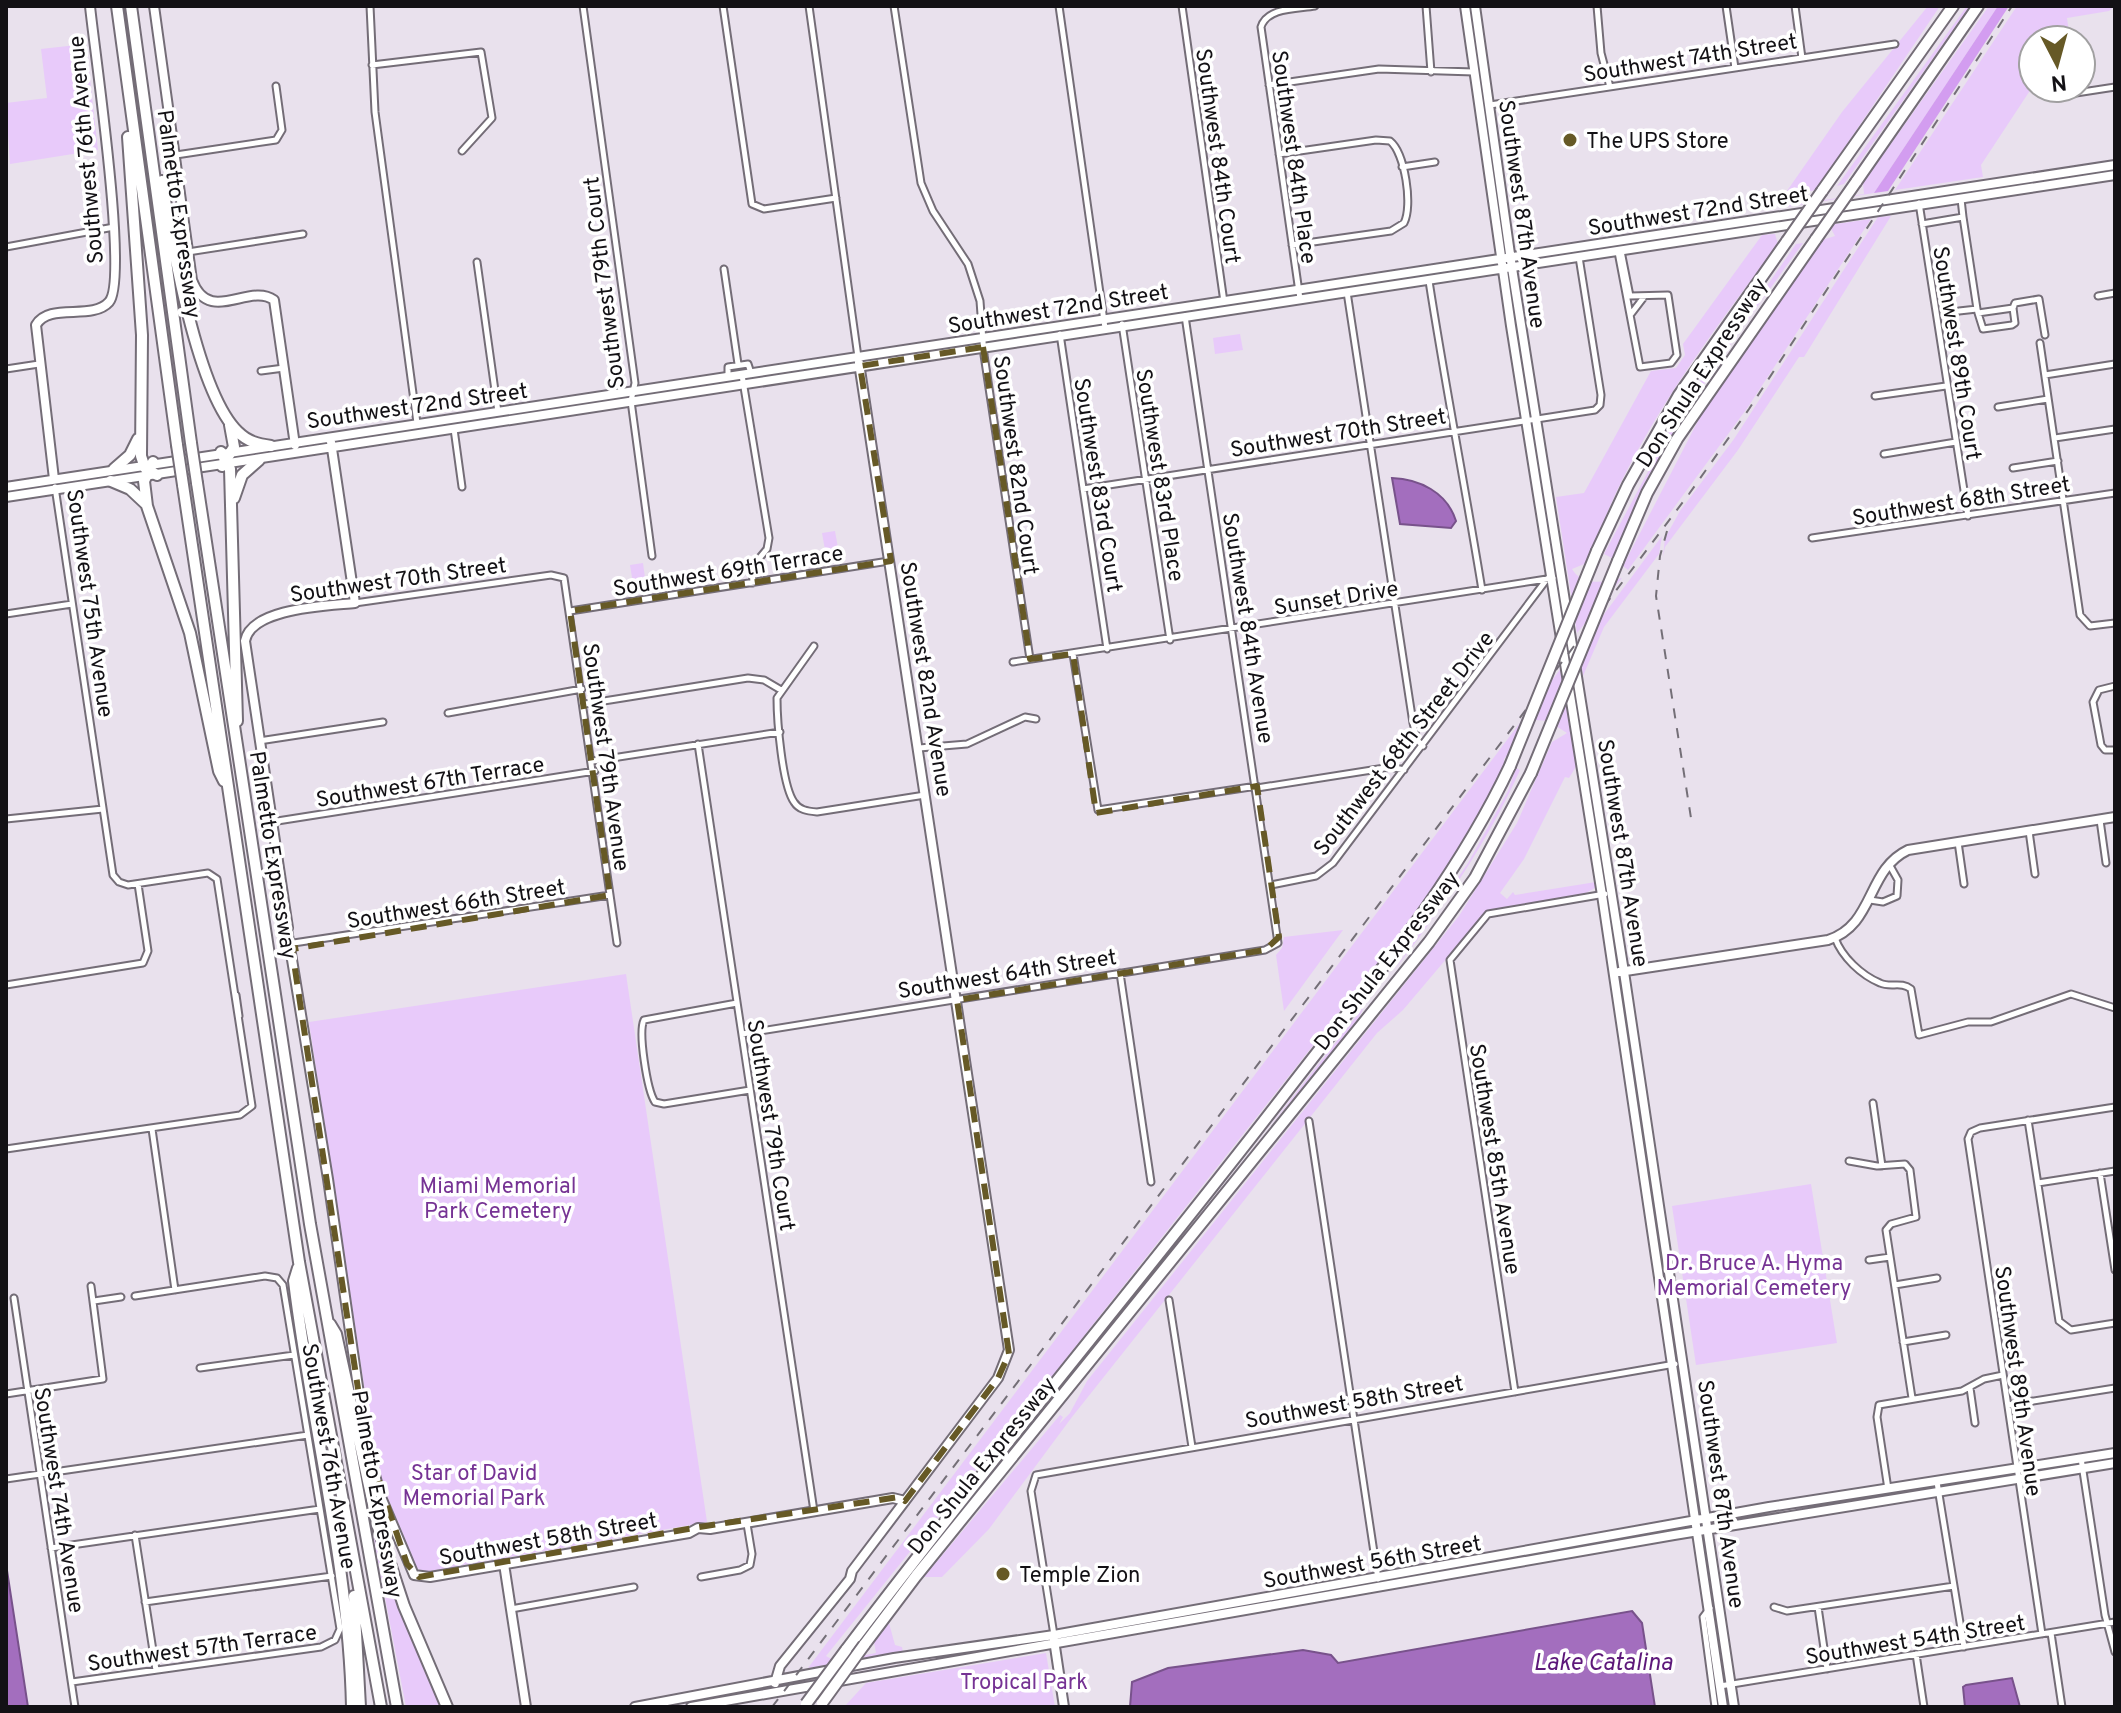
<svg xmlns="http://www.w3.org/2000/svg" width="2121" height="1713" font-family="Overpass,sans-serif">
<rect width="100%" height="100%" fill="#e9e1ed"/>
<path fill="#e8cafa" d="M1928 6H1940L1816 190 1805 192 1811 202 1864 194 1863 183 1989 6H1998L1874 193 1786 207 1782 198 1842 112Z
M1967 6H1970L1844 184 1837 186Z
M2017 6H2114L2109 11 2067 18 2070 40H2033V86L1981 165 1983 177 1895 190Z
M86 44 98 150 10 164 6 103 47 98 41 49Z
M1891 216 1804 357H1799L1738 450 1665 547 1663 557 1665 538 1680 511 1734 439 1878 217Z
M1871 219 1748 407 1628 570 1623 566 1700 417 1822 240 1835 236 1829 225Z
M1775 234 1778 244C1705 342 1626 445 1589 562L1572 569C1583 587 1605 582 1622 578L1577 633 1556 497 1584 493 1651 371 1676 368 1685 355 1683 344 1762 235Z
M1803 243C1732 342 1655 442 1614 559L1604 554 1682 408 1796 244Z
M1240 334 1243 350 1215 354 1213 338Z
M835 531 840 559 827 561 822 533Z
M1662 536 1659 554 1604 627 1583 676 1579 648Z
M643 563 646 585 634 590 630 565Z
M1562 667 1577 765 1569 778 1565 777 1524 859 1500 893 1507 899 1513 892 1515 895 1596 882 1595 888 1582 895 1486 912 1403 1010 1377 1033 1072 1417 989 1529 942 1577H924L1060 1415 1063 1417 1059 1424 1070 1413 1087 1381 1459 916 1517 823 1552 742 1567 733 1548 721 1536 720 1504 759 1505 766 1467 835 1408 925 1031 1403 1028 1401 1038 1387 1020 1406 1007 1431 826 1656 835 1661 876 1653 874 1642 889 1623 895 1645 902 1647 903 1652 808 1668Z
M1516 768 1520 770C1487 844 1442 908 1393 972L1468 863 1508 791Z
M1343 930 1284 1011 1276 955 1282 948 1284 937Z
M626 974 707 1522 424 1572 417 1568 377 1471 309 1022Z
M1363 1009 1355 1025 1270 1126 1362 1009Z
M1811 1184 1837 1343 1696 1365 1672 1206Z
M365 1493H367L442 1707H406Z
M1046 1653 1055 1707H844L866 1683Z"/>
<path fill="#d39df0" d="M1998 6H2009L1888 191 1874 193Z"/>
<path fill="#a36ebe" stroke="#78528b" stroke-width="2" d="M1392 478C1419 479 1447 492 1456 521L1451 528 1400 524Z
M6 1564 28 1707H6Z
M1632 1611 1642 1623 1655 1707H1130L1132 1682 1168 1668 1303 1650 1331 1655 1338 1663Z
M2012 1678 2020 1707H1965L1963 1687 1966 1685Z"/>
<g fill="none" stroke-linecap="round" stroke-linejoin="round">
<defs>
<path id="street" d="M370 6 375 112 396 267
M583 6 635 383 631 401 652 556
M723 6 752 204 764 209 836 198
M809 6 858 357
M894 6 921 183 933 211 968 264 980 301 984 355 1030 659
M1059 6 1105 328
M1182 6 1224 302
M1426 6 1431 72
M1597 6 1601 53 1610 87
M1726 6 1735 68
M1795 6 1802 58
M372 65 481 52 492 118 462 151
M1269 85 1379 69 1474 72
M2050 97 2115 87
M1490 105 1895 44
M1279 154 1376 140 1390 141C1405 153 1413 206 1404 223L1391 231 1292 245
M176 155 276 140 282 130 276 86
M1402 167 1435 162
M1919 203 1968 516
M1922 224 1963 217 1961 199
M6 247 114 227
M188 252 303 234
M1618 252 1640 367 1671 363 1677 355 1668 295 1630 296 1621 251
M477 262 498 412
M396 267 417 423
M724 269 738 364
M1429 281C1445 384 1465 486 1482 590
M1347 292 1413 723 1417 740 1423 746
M2098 296 2115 293
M1300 299 1261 27C1267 7 1298 9 1315 6
M1977 309 1978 313 2013 308 2015 303 2039 299 2045 335
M1959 311 1977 309 1963 217
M1978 313 1983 329 2012 325 2015 323 2013 308
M1631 314 1644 297
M1122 324 1170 640
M1060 334 1107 649
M2040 343 2080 615 2090 626 2115 623
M6 369 39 364
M261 371 284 368
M742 375 769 538 767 549 752 567 753 583
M2045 375 2115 364
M728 377V367L748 364 751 373
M1875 396 1946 386
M1998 407 2048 399
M454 429 462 487
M2055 438 2115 429
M1884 454 1956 442
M2013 468 2058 461
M1083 489 1595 410 1600 405 1601 395 1579 257
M1812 538 2115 493
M355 603 551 575 564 578 617 943
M570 611 889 561
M6 614 72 604
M814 646 777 698C777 720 782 785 794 802 799 810 807 811 817 812L925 795
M1073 654 1098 810 1257 786
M1013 662 1553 578
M2115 686 2099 690 2093 702 2101 745 2105 750H2115
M585 704 748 678 764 680 781 690
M448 713 582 689
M259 741 383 722
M698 744 814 1511
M919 748 967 744 1025 717 1036 719
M593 761 780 732
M1257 788 1391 767 1404 770
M6 819 103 809
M2100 820 2106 863
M271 822 595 771
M2029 831 2035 874
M1958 842 1964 884
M1271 885 1316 876 1333 863 1547 579
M1870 900 1883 902 1897 896 1898 880 1889 864
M1835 938C1842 957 1861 975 1880 983 1891 988 1901 981 1911 989L1919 1035 1968 1022H1991L2071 994 2115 1008
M287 944 610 895
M1120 973 1151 1182
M6 985 143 963 148 951 138 884
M236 995 239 1016
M737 1003 644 1020C638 1032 647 1090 655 1102L664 1104 750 1090
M742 1034 1265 950 1278 943 1185 316
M1873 1103 1882 1166
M2028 1120 2059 1321 2071 1330 2115 1323
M1309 1121 1378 1579
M152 1129 175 1290
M6 1149 240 1115 252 1106 217 879 208 873 128 885 119 882 113 875 55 487
M1849 1161 1877 1166 1905 1164 1910 1170 1916 1217 1891 1224 1886 1230 1912 1398
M2100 1173 2115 1270
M2038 1183 2115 1171
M1869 1260 1890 1257
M1895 1285 1937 1278
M14 1298 75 1707
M1169 1300 1192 1447
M94 1301 121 1297
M1903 1342 1946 1335
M200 1368 294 1355
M1970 1388 1975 1423
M1515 1392 1450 960 1488 914 1605 894
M6 1394 103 1379 91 1286
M2008 1405 2115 1388
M2081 1458 2105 1615 2115 1652
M6 1479 308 1435
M1937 1482 1964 1647
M1888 1489 1877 1417 1879 1405 1962 1391 1984 1379 2003 1375
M135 1535 156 1670
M51 1548 320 1509
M701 1577 740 1570 750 1565 752 1554 747 1524
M145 1602 332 1576
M1774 1607 1787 1611 1954 1586
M1818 1607 1827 1669
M1710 1608 1703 1617 1715 1707
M511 1609 634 1587
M2051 1633 2062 1707
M2042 1634 1968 1139 1971 1132 1980 1128 2115 1107
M1054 1635 1031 1491 1036 1475 1675 1364
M1916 1654 1924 1707
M72 1682 321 1647 335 1640 340 1629 283 1285 277 1278 265 1276 135 1296
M1720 1686 2115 1622"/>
<path id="secondary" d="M154 6 192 280C209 326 249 282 274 300L295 445
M1465 6 1511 326 1602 895 1723 1707
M1475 6 1512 268 1624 972 1734 1707
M54 479 36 325C49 302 92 321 109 302 129 280 94 48 90 6
M6 487 2115 165
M6 497 2115 175
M286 923 328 1179 366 1442 381 1497 414 1575 430 1577 689 1533 698 1528 710 1529 893 1498 905 1501
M288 928 245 641C251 608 326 606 355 603L331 442
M1619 972 1828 940C1875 925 1866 870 1908 850L2115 817
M504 1564 526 1707
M1054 1640 1064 1707
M775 1683 780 1666 850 1579 852 1571 998 1378 1009 1350 859 363
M635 1707 894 1658 1054 1635 1769 1507 2115 1453
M691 1707 1674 1535 2115 1463"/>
<path id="highway" d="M117 6 177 445
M131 6 191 443
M128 137 142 335 141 456 145 468 157 475
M162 181C171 239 197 393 238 432 248 442 258 444 271 446
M1856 182 1978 6
M1822 191 1953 6
M221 452 230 469 237 721
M153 462 144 481 147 506 190 633 219 771 224 781
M222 466 234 447 230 425
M114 469 130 455 138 439
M111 481 130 489 146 504
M197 483 310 1224 397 1707
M183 485 299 1262 381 1707
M234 498 242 475 259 460
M1597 551 1628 485 1679 395 1787 241
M1618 561 1647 493 1677 439 1816 239
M298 1268 294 1281C311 1423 349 1563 352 1707
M330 1324 336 1334 378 1527 404 1606 447 1707
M354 1596 360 1707
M864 1645 916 1576 1429 942 1475 878 1531 773
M846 1650C987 1463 1138 1284 1281 1099 1363 992 1452 889 1510 766"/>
</defs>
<use href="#street" stroke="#746d77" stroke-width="9"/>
<use href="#secondary" stroke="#746d77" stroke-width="12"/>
<use href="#highway" stroke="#746d77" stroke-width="14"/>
<use href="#street" stroke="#fff" stroke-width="5"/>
<use href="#secondary" stroke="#fff" stroke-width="8"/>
<use href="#highway" stroke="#fff" stroke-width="10"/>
<path stroke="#746f77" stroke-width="2" stroke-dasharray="10 10" stroke-linecap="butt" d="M1667 531 1660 556 1656 596 1691 818
M772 1707 1689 494 1749 409 2012 6"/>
<defs>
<path id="highway-bridge" d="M1816 239 1856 182
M1787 241 1822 191
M191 443 197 483
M177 445 183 485
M1510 766 1597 551
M1531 773 1618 561
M822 1703 864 1645
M806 1704 846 1650"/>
</defs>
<use href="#highway-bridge" stroke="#746d77" stroke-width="14" stroke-linecap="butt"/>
<use href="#highway-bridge" stroke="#fff" stroke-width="10"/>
</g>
<path fill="none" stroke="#665926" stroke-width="6" stroke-dasharray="16 10" stroke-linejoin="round" d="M983 347 1030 659 1073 654 1096 813 1257 786 1279 937 1265 950 957 1000 1009 1354 998 1378 905 1501 899 1497 699 1527 419 1577 407 1564 366 1442 292 949 610 895 570 611 891 561 860 366Z"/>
<g fill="#665926" stroke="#fff" stroke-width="3">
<circle cx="1570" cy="140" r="8"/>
<circle cx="1003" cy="1574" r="8"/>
</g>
<g text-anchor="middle" stroke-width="7" stroke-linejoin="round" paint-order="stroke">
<g font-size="22" fill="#131115" stroke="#fff">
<text transform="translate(1690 57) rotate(-9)" y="8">Southwest 74th Street</text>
<text transform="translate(85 150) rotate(-95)" y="8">Southwest 76th Avenue</text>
<text transform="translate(1219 156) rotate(82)" y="8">Southwest 84th Court</text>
<text transform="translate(1295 157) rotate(82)" y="8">Southwest 84th Place</text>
<text transform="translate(1698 210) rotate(-9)" y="8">Southwest 72nd Street</text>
<text transform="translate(180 214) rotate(82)" y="8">Palmetto Expressway</text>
<text transform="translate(1523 214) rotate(82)" y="8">Southwest 87th Avenue</text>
<text transform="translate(603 283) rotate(-97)" y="8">Southwest 79th Court</text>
<text transform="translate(1058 308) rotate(-9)" y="8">Southwest 72nd Street</text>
<text transform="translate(1958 353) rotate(81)" y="8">Southwest 89th Court</text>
<text transform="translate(1701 372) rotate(-57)" y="8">Don Shula Expressway</text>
<text transform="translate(417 405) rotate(-8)" y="8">Southwest 72nd Street</text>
<text transform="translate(1338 432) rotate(-9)" y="8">Southwest 70th Street</text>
<text transform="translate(1017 465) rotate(82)" y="8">Southwest 82nd Court</text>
<text transform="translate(1161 475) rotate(81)" y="8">Southwest 83rd Place</text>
<text transform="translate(1099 485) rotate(81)" y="8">Southwest 83rd Court</text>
<text transform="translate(1961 500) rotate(-9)" y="8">Southwest 68th Street</text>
<text transform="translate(728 570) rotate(-9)" y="8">Southwest 69th Terrace</text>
<text transform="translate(398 579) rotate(-8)" y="8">Southwest 70th Street</text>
<text transform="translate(1336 597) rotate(-9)" y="8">Sunset Drive</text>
<text transform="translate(91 603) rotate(82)" y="8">Southwest 75th Avenue</text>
<text transform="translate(1249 628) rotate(81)" y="8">Southwest 84th Avenue</text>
<text transform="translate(927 679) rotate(81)" y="8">Southwest 82nd Avenue</text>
<text transform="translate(1403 743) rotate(-52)" y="8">Southwest 68th Street Drive</text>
<text transform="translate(607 757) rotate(82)" y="8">Southwest 79th Avenue</text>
<text transform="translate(430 781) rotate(-9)" y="8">Southwest 67th Terrace</text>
<text transform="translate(1624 853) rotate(81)" y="8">Southwest 87th Avenue</text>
<text transform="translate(274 855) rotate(81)" y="8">Palmetto Expressway</text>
<text transform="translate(456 903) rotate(-9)" y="8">Southwest 66th Street</text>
<text transform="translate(1386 960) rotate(-52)" y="8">Don Shula Expressway</text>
<text transform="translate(1007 973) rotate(-9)" y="8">Southwest 64th Street</text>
<text transform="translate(772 1125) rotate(81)" y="8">Southwest 79th Court</text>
<text transform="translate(1496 1159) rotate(81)" y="8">Southwest 85th Avenue</text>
<text transform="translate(2019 1381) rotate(82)" y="8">Southwest 89th Avenue</text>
<text transform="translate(1354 1401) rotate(-10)" y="8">Southwest 58th Street</text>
<text transform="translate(330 1456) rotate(80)" y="8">Southwest 76th Avenue</text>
<text transform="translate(981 1465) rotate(-51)" y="8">Don Shula Expressway</text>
<text transform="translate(378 1494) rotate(80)" y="8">Palmetto Expressway</text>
<text transform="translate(1722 1494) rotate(82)" y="8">Southwest 87th Avenue</text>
<text transform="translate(60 1500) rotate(81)" y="8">Southwest 74th Avenue</text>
<text transform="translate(548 1538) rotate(-10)" y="8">Southwest 58th Street</text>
<text transform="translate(1372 1561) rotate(-10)" y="8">Southwest 56th Street</text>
<text transform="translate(1915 1639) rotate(-9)" y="8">Southwest 54th Street</text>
<text transform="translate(202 1647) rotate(-8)" y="8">Southwest 57th Terrace</text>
</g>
<g font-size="22" fill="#131115" stroke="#fff" text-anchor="start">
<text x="1586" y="148">The UPS Store</text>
<text x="1019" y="1582">Temple Zion</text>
</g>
<g font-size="22" fill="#763394" stroke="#fff">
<text x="498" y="1193">Miami Memorial<tspan x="498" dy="25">Park Cemetery</tspan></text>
<text x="1754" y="1270">Dr. Bruce A. Hyma<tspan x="1754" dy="25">Memorial Cemetery</tspan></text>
<text x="474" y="1480">Star of David<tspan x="474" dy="25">Memorial Park</tspan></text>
<text x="1024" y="1689">Tropical Park</text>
</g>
<g font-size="24" font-style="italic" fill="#5d187a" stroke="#fff">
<text x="1603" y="1670">Lake Catalina</text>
</g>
</g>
<rect width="2121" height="1713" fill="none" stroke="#131115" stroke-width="16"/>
<g transform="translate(2057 64) rotate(174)"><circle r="38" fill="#ffffff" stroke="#a1a0a1" stroke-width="2"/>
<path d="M0-6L14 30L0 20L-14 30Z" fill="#665926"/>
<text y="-12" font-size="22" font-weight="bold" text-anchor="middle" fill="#131115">N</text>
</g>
</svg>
